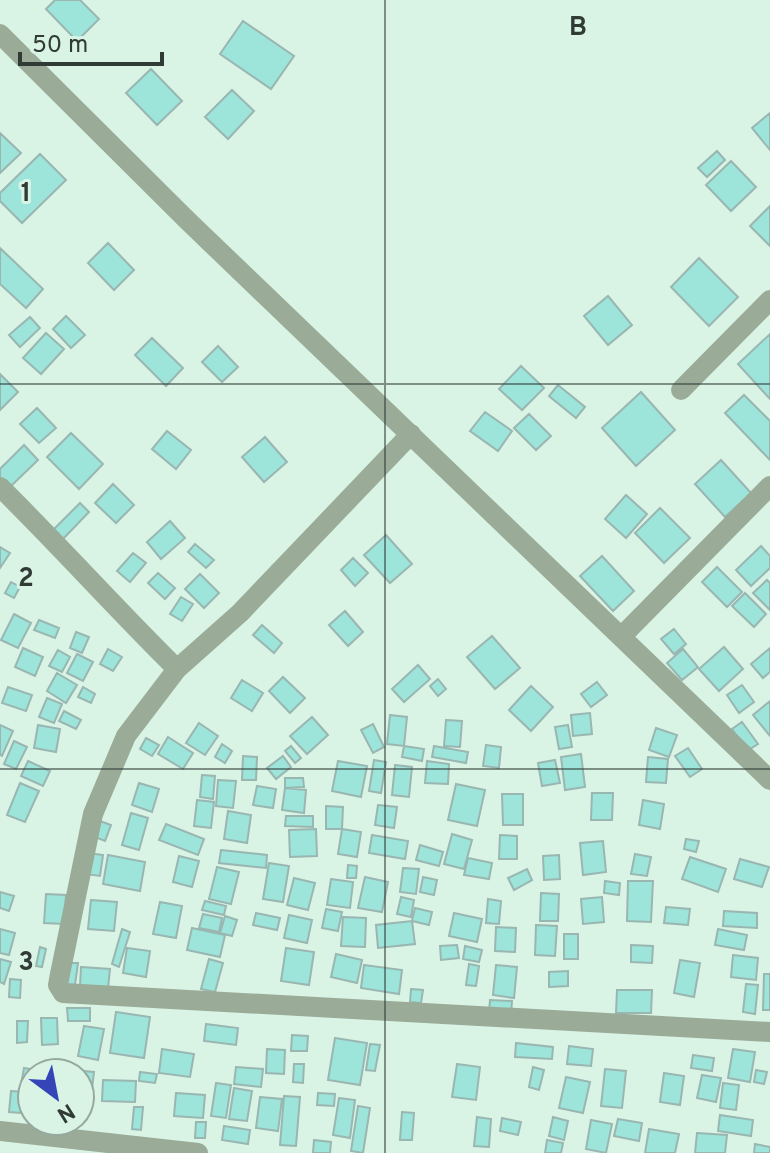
<svg xmlns="http://www.w3.org/2000/svg" width="770" height="1153" font-family="Overpass,sans-serif">
<rect width="100%" height="100%" fill="#d9f3e5"/>
<path fill="#9de5da" stroke="#99b6b1" stroke-width="2" d="M55 0H80L99 19 77 41 46 9Z
M243 21 294 56 271 89 220 54Z
M151 69 182 101 157 125 126 93Z
M232 90 254 111 228 139 205 117Z
M770 113V150L752 128Z
M0 133 21 153 0 173Z
M717 151 725 160 707 177 698 168Z
M40 154 66 180 22 223 0 201V193Z
M731 161 756 187 731 211 706 185Z
M770 206V246L750 226Z
M108 243 134 270 114 290 88 263Z
M0 248 43 289 26 308 0 284Z
M699 258 738 297 709 326 671 287Z
M608 296 632 325 608 345 584 316Z
M66 316 85 335 71 348 53 329Z
M30 317 40 328 20 347 9 335Z
M46 333 64 349 41 374 23 358Z
M770 334V399L738 364Z
M152 338 183 368 166 386 135 355Z
M218 346 238 367 222 382 202 362Z
M521 366 544 388 522 410 499 389Z
M0 374 18 392 0 410Z
M558 385 585 407 576 418 549 396Z
M641 392 675 430 636 466 602 428Z
M744 395 770 421V460L725 413Z
M37 408 56 428 39 443 20 424Z
M485 412 512 431 498 451 470 431Z
M529 414 551 436 536 450 514 428Z
M167 431 191 450 176 469 152 449Z
M71 433 103 464 79 489 47 457Z
M265 437 287 462 264 482 242 457Z
M24 445 38 460 10 487 0 477V469Z
M721 460 751 493 725 517 695 484Z
M113 484 134 505 116 523 95 503Z
M626 495 647 514 626 538 605 519Z
M80 503 89 512 61 541 51 532Z
M660 508 690 538 664 563 635 533Z
M170 521 185 538 161 559 147 542Z
M386 535 412 564 390 583 364 555Z
M195 544 214 560 206 568 188 552Z
M761 546 770 556V568L751 586 736 570Z
M0 547 10 553 0 568Z
M133 553 146 563 130 582 117 571Z
M602 556 634 591 613 611 580 576Z
M353 558 368 573 355 586 341 570Z
M717 567 742 592 727 607 702 582Z
M158 573 175 588 165 599 148 583Z
M200 574 219 593 204 608 185 589Z
M767 580 770 583V610L753 593Z
M11 582 20 587 14 598 5 593Z
M745 593 766 614 754 627 732 606Z
M181 597 193 604 182 621 170 614Z
M345 611 363 632 348 646 329 625Z
M14 614 31 623 18 648 1 640Z
M39 620 59 628 55 638 34 630Z
M262 625 282 643 274 653 253 635Z
M674 629 686 644 674 654 661 639Z
M76 632 89 637 82 653 70 648Z
M492 636 520 668 495 689 467 657Z
M724 647 743 669 719 691 699 669Z
M23 648 43 657 35 676 15 667Z
M770 648V672L763 678 751 664Z
M108 649 122 657 113 671 100 664Z
M683 649 698 667 682 680 667 663Z
M58 650 70 657 62 672 49 666Z
M77 654 93 662 83 681 67 673Z
M418 665 430 679 404 702 392 689Z
M57 673 77 685 66 703 47 691Z
M283 677 305 698 290 713 269 691Z
M438 679 446 689 438 696 430 686Z
M242 680 263 693 252 711 231 698Z
M597 682 607 695 591 707 581 694Z
M742 685 754 702 739 713 727 695Z
M531 686 553 707 531 731 509 710Z
M8 687 32 695 26 711 2 703Z
M83 687 95 694 91 703 78 697Z
M47 698 62 704 54 723 39 717Z
M770 701V736L753 715Z
M64 711 81 720 76 729 59 721Z
M590 713 592 734 573 736 571 715Z
M390 715 407 717 404 746 387 744Z
M312 717 328 735 307 754 290 736Z
M446 720 462 721 460 747 444 746Z
M742 722 758 744 747 751 732 729Z
M199 723 218 736 205 755 186 743Z
M373 724 384 747 373 753 361 730Z
M0 725 13 731 2 756 0 755Z
M38 725 60 729 56 752 34 748Z
M568 725 572 747 559 749 555 727Z
M656 728 677 735 669 757 649 750Z
M168 737 193 753 183 769 158 754Z
M146 738 159 745 152 756 140 749Z
M14 741 27 747 16 769 4 764Z
M222 744 232 751 225 763 215 757Z
M486 745 501 747 499 768 483 766Z
M291 746 301 758 295 763 285 751Z
M404 746 424 749 422 761 402 757Z
M434 746 468 752 466 763 432 757Z
M688 748 702 769 690 777 675 756Z
M581 754 585 787 565 790 561 757Z
M243 756 257 757 256 780H242Z
M283 756 291 767 276 779 267 768Z
M648 757 668 759 666 783 646 782Z
M374 760 386 762 381 793 369 791Z
M555 760 560 783 542 786 538 763Z
M28 761 50 771 43 786 21 776Z
M338 761 367 766 361 797 332 791Z
M427 761 449 764 448 784 425 783Z
M395 765 412 767 409 797 392 795Z
M202 775 215 776 213 799 200 797Z
M285 778H303L304 787 285 788Z
M218 780 236 781 233 808 216 806Z
M20 783 39 791 25 822 7 815Z
M139 783 159 789 152 812 132 805Z
M456 784 485 790 477 826 448 820Z
M257 786 276 789 273 808 253 805Z
M285 788 306 790 304 813 282 810Z
M592 793H613L612 820H591Z
M502 794H523V825H503Z
M197 800 214 802 211 828 194 826Z
M643 800 664 804 660 829 639 825Z
M378 805 397 807 394 828 375 825Z
M326 806 343 807 342 829H326Z
M228 811 251 815 247 843 224 839Z
M131 813 148 818 139 850 122 845Z
M286 816H313V827L285 826Z
M100 821 111 825 105 841 95 837Z
M166 824 204 839 198 855 159 840Z
M316 829 317 856 290 857 289 830Z
M342 829 361 832 357 857 338 854Z
M452 834 472 840 464 869 444 864Z
M372 835 408 841 405 859 369 853Z
M500 835 517 836V859H499Z
M686 839 699 841 696 852 684 849Z
M603 841 606 872 583 875 580 843Z
M420 845 443 852 439 866 416 860Z
M221 850 267 855 266 868 219 863Z
M88 853 103 855 100 876 85 874Z
M635 854 651 857 647 876 631 874Z
M108 855 145 862 140 891 103 884Z
M559 855 560 879 544 880 543 856Z
M179 856 199 861 192 887 173 882Z
M690 857 726 869 718 892 682 879Z
M468 858 492 863 489 879 464 875Z
M740 859 769 867 762 887 734 879Z
M269 863 289 866 283 902 263 899Z
M348 865 357 866 356 878H347Z
M217 867 239 872 231 904 209 899Z
M403 868 419 869 416 894 400 892Z
M527 869 532 880 514 890 508 878Z
M365 877 388 882 382 912 358 908Z
M423 877 437 880 434 895 420 892Z
M294 878 315 883 308 910 287 905Z
M331 879 353 882 350 908 327 905Z
M605 881 620 883 619 895 604 893Z
M628 881H653L651 922 627 921Z
M0 892 14 896 9 911 0 908Z
M541 893 559 894 558 921H540Z
M46 894 66 895 64 924 44 923Z
M401 897 414 900 411 917 397 914Z
M602 897 604 922 583 924 581 899Z
M488 899 501 901 499 924 486 923Z
M91 900 117 902 114 931 88 929Z
M205 901 226 906 224 915 202 910Z
M160 902 182 906 176 938 153 934Z
M666 907 690 909 688 925 664 923Z
M415 908 432 912 429 925 412 921Z
M326 909 342 912 338 931 322 928Z
M724 911 757 913V928L723 926Z
M256 913 280 918 277 930 253 925Z
M454 913 482 919 477 942 449 936Z
M203 914 222 918 219 932 199 928Z
M289 915 312 920 307 943 284 938Z
M225 916 237 920 232 936 220 933Z
M343 917 366 918 365 947 341 946Z
M412 921 415 944 378 948 376 925Z
M536 925 557 926 555 956 535 955Z
M496 927 516 928 515 952 495 951Z
M192 928 225 935 220 957 187 950Z
M0 929 15 933 9 955 0 953Z
M122 929 130 932 119 967 112 964Z
M718 929 747 935 744 950 715 945Z
M564 934H578V959H564Z
M457 945 459 958 441 960 440 946Z
M631 945 653 946 652 963 631 962Z
M465 946 482 950 479 962 463 959Z
M40 947 46 949 42 967 36 966Z
M127 948 150 951 146 977 123 973Z
M286 948 314 952 309 985 281 981Z
M336 954 362 960 357 983 331 977Z
M733 955 758 958 756 980 731 977Z
M0 959 11 962 4 984 0 982Z
M209 959 223 963 215 992 201 989Z
M680 960 700 963 694 997 674 993Z
M68 963H78L75 985 66 984Z
M469 964 479 966 476 986 466 985Z
M364 965 402 970 399 994 361 988Z
M496 965 517 967 514 998 493 995Z
M81 967 110 969 108 988 80 986Z
M568 971V986L549 987V972Z
M764 974H770V1010H763Z
M10 979 21 980 20 998 9 997Z
M746 984 758 985 755 1014 743 1012Z
M411 989 423 990 421 1003 410 1002Z
M617 990H652L651 1013H616Z
M490 1000 512 1001 511 1015 489 1013Z
M67 1008H90V1021H68Z
M116 1012 150 1017 144 1058 110 1053Z
M41 1018H57L58 1044 42 1045Z
M17 1021H28L27 1042 17 1043Z
M206 1024 238 1028 236 1045 204 1041Z
M84 1026 104 1029 98 1060 78 1056Z
M292 1035 308 1036 307 1051H291Z
M335 1038 367 1043 360 1085 328 1080Z
M516 1043 553 1047 552 1059 515 1057Z
M370 1044 380 1045 375 1071 366 1070Z
M569 1046 593 1049 591 1066 567 1064Z
M162 1049 194 1054 190 1077 159 1073Z
M267 1049 285 1050 284 1074 266 1073Z
M733 1049 755 1052 750 1082 728 1078Z
M693 1055 714 1058 712 1071 691 1068Z
M294 1064H304L303 1083 293 1082Z
M457 1064 480 1067 476 1100 452 1097Z
M236 1067 263 1069 261 1087 234 1084Z
M533 1067 544 1070 539 1090 529 1087Z
M24 1068 53 1073H32V1092L20 1090Z
M61 1069 94 1072 89 1113H80V1073H61Z
M605 1069 626 1071 622 1108 601 1106Z
M756 1070 767 1072 764 1084 754 1082Z
M140 1072 157 1074 155 1083 139 1081Z
M664 1073 684 1076 680 1105 660 1102Z
M702 1075 721 1078 716 1102 697 1098Z
M566 1077 590 1082 583 1113 559 1108Z
M103 1080 136 1081 135 1102 102 1101Z
M216 1083 231 1085 226 1118 211 1116Z
M723 1083 739 1085 736 1110 720 1108Z
M234 1088 252 1091 247 1121 229 1119Z
M11 1091 24 1092 21 1113 9 1112Z
M176 1093 205 1095 203 1118 174 1116Z
M318 1093 335 1094 334 1106 317 1105Z
M284 1096 300 1097 296 1146 280 1145Z
M260 1097 282 1099 278 1131 256 1128Z
M339 1098 355 1100 350 1138 333 1135Z
M358 1106 370 1108 363 1153 351 1151Z
M134 1107H143L141 1130 132 1129Z
M402 1112 414 1113 412 1140H400Z
M720 1115 753 1120 751 1136 718 1131Z
M477 1117 491 1119 489 1147 474 1146Z
M553 1117 568 1121 564 1140 549 1136Z
M502 1118 521 1122 518 1135 500 1131Z
M618 1119 642 1123 639 1141 614 1136Z
M591 1120 612 1124 606 1153 586 1149Z
M196 1122H206L205 1138H195Z
M224 1126 250 1130 248 1144 222 1140Z
M649 1129 679 1134 675 1153H645Z
M697 1133 727 1135 725 1153H695Z
M314 1140 331 1142 330 1153H313Z
M547 1140 563 1143 561 1153H545Z
M755 1144 770 1147V1153H754Z"/>
<g fill="none" stroke-linecap="round" stroke-linejoin="round">
<path stroke="#9aab98" stroke-width="20" d="M0 34 188 221 770 780
M681 390 770 300
M411 434 240 613 177 669 126 736 93 814 60 974 58 985 63 993 770 1032
M0 487C61 547 117 610 177 669
M621 637 770 486
M0 1131 198 1153"/>
</g>
<path fill="none" stroke="#313b36" stroke-width="2" stroke-opacity="0.55" d="M385 0V1153M0 384H770M0 769H770"/>
<g font-size="26" text-anchor="middle" font-weight="bold" fill="#313b36" stroke="#d9f3e5" stroke-width="6" stroke-linejoin="round" paint-order="stroke">
<text x="578" y="35">B</text>
<text x="26" y="201">1</text>
<text x="26" y="586">2</text>
<text x="26" y="970">3</text>
</g>
<g transform="translate(56 1097) rotate(148)"><circle r="38" fill="#d9f3e5" stroke="#96a99f" stroke-width="2"/>
<path d="M0-6L14 30L0 20L-14 30Z" fill="#3545b8"/>
<text y="-12" font-size="22" font-weight="bold" text-anchor="middle" fill="#313b36">N</text>
</g>
<path d="M20 52v12h142v-12" fill="none" stroke="#313b36" stroke-width="4"/>
<text x="32" y="52" font-size="24" fill="#313b36" stroke="#d9f3e5" stroke-width="6" paint-order="stroke">50 m</text>
</svg>
